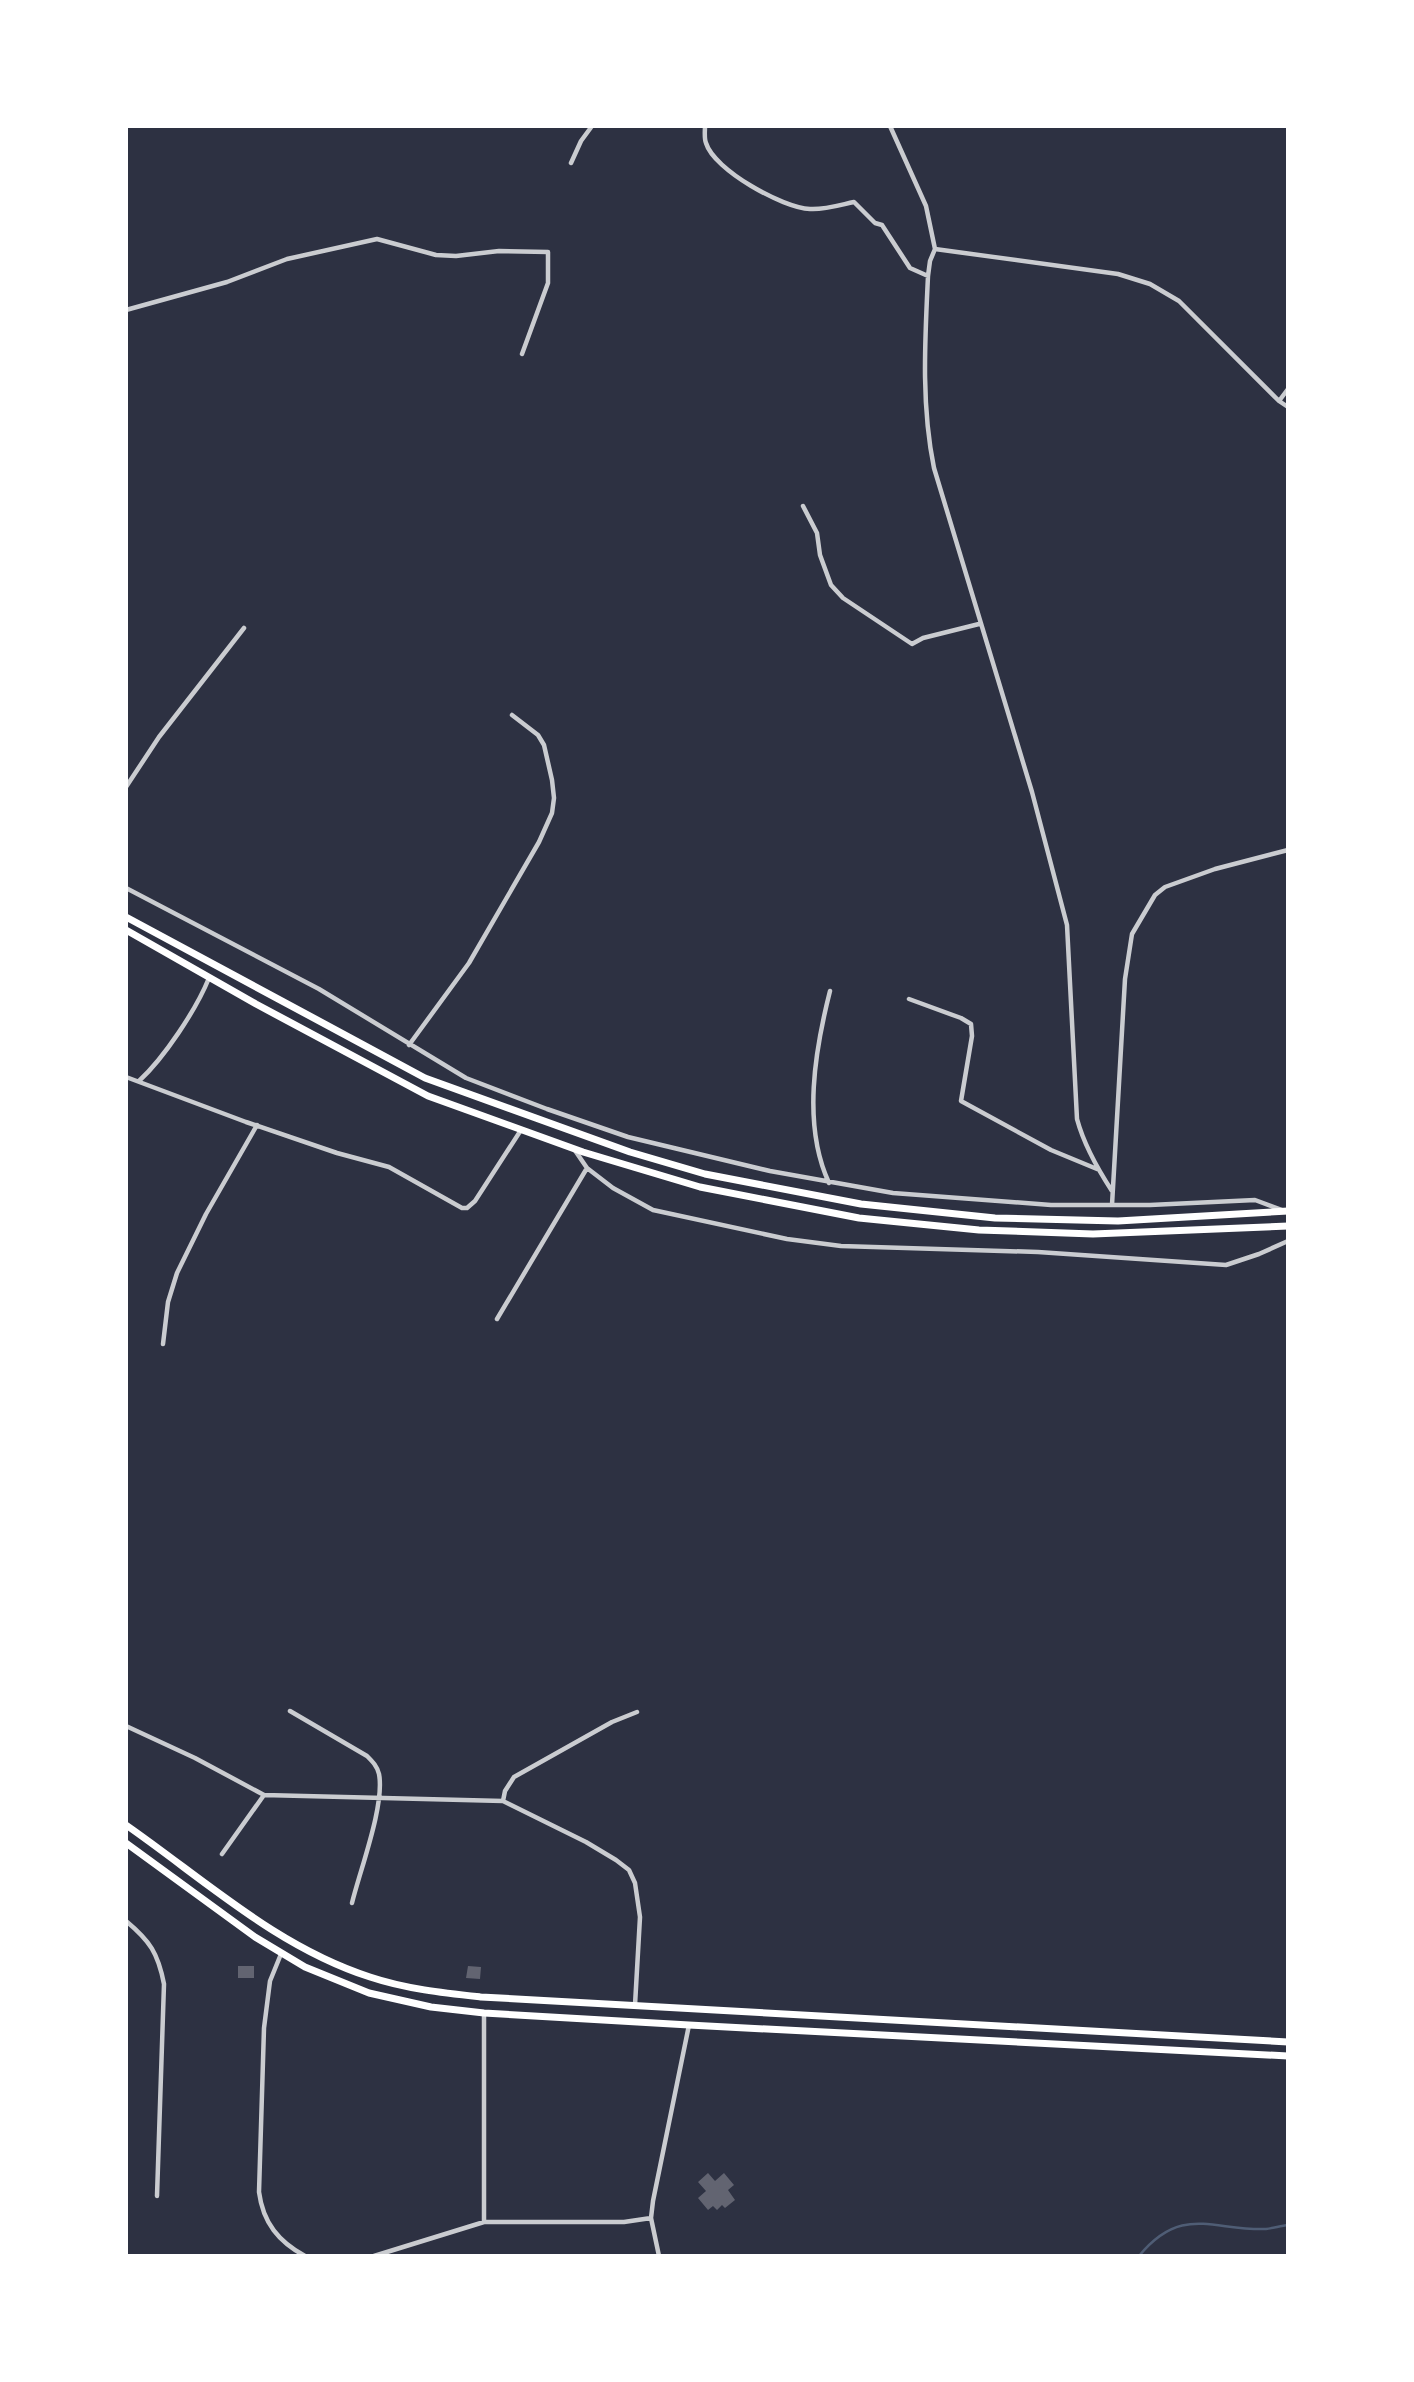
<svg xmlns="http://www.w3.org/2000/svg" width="1414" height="2382" font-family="'PT Sans Narrow',sans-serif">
<rect width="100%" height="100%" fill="#2d3142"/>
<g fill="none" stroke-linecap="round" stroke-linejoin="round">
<path stroke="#4f5d75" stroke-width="2.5" d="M1139 2256C1182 2204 1213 2231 1266 2229 1273 2228 1281 2226 1288 2225"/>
</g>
<path fill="#626471" d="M238 1966H254V1978H238Z
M468 1966 481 1967 480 1979 466 1978Z
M708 2173 715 2181 724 2173 734 2185 728 2190 735 2200 725 2208 722 2205 717 2210 713 2206 708 2210 698 2198 706 2191 698 2182Z"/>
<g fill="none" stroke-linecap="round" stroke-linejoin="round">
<path stroke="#caccd0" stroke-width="4.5" d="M705 126C705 131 704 138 706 143 714 170 783 208 810 209 824 210 840 205 854 202L875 223 882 225 910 268 928 276
M890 126 926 206 935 249 930 261 928 276C925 340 921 405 934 468L1032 792 1067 925 1077 1119C1084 1145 1097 1168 1112 1191
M571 163 581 141 592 126
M935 249 1118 274 1150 284 1179 301 1279 401 1288 407
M126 310 227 282 287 259 377 239 436 255 456 256 499 251 548 252V283L522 354
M1279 401 1288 389
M803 506 817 533 820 555 831 585 843 598 912 644 923 638 979 624
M126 787 159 737 244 628
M126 888 319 989 466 1078 547 1109 628 1137 770 1171 893 1193 1051 1205H1150L1255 1200 1282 1210
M909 999 961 1018 971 1024 972 1036 961 1101 1051 1150 1097 1169
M409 1045 469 963 539 842 552 813 554 798 552 780 544 745 538 735 512 715
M126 1077 246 1122 337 1153 389 1167 462 1208H467L475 1201 521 1130
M139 1081C164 1058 196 1010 209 978
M574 1149 587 1168 613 1188 653 1210 787 1239 841 1246 1038 1252 1226 1265 1259 1254 1288 1241
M829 1183C802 1125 815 1050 830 991
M1112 1205 1125 979 1132 934 1155 895 1165 887 1215 869 1288 850
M497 1319 587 1168
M163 1344 168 1302 177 1273 206 1214 257 1125
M290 1711 367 1756C373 1762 377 1766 379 1774 385 1805 360 1870 352 1903
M126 1726 195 1758 264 1795 503 1801 586 1842 616 1860 629 1870 635 1883 640 1917 635 2005
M503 1801 505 1791 514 1777 612 1722 637 1712
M222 1854 264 1795
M126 1921C150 1941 158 1953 164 1984L157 2196
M281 1954 270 1981 264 2028 259 2192C263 2223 279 2242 305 2256
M484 2013V2222
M374 2256 484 2222H624L651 2218
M659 2256 651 2218 653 2201 689 2025"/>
<path stroke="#fff" stroke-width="7" d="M126 917 425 1078 630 1152 705 1174 861 1204 995 1218 1118 1221 1288 1211
M126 930 256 1004 428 1096 583 1152 700 1187 859 1218 979 1230 1093 1234 1288 1226
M126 1825C205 1880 277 1947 370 1977 406 1989 444 1993 481 1997L1288 2042
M126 1843 255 1937 305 1967 369 1993 431 2007 484 2013 689 2025 1288 2056"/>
</g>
<rect width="1414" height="2382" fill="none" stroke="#ffffff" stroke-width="256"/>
</svg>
